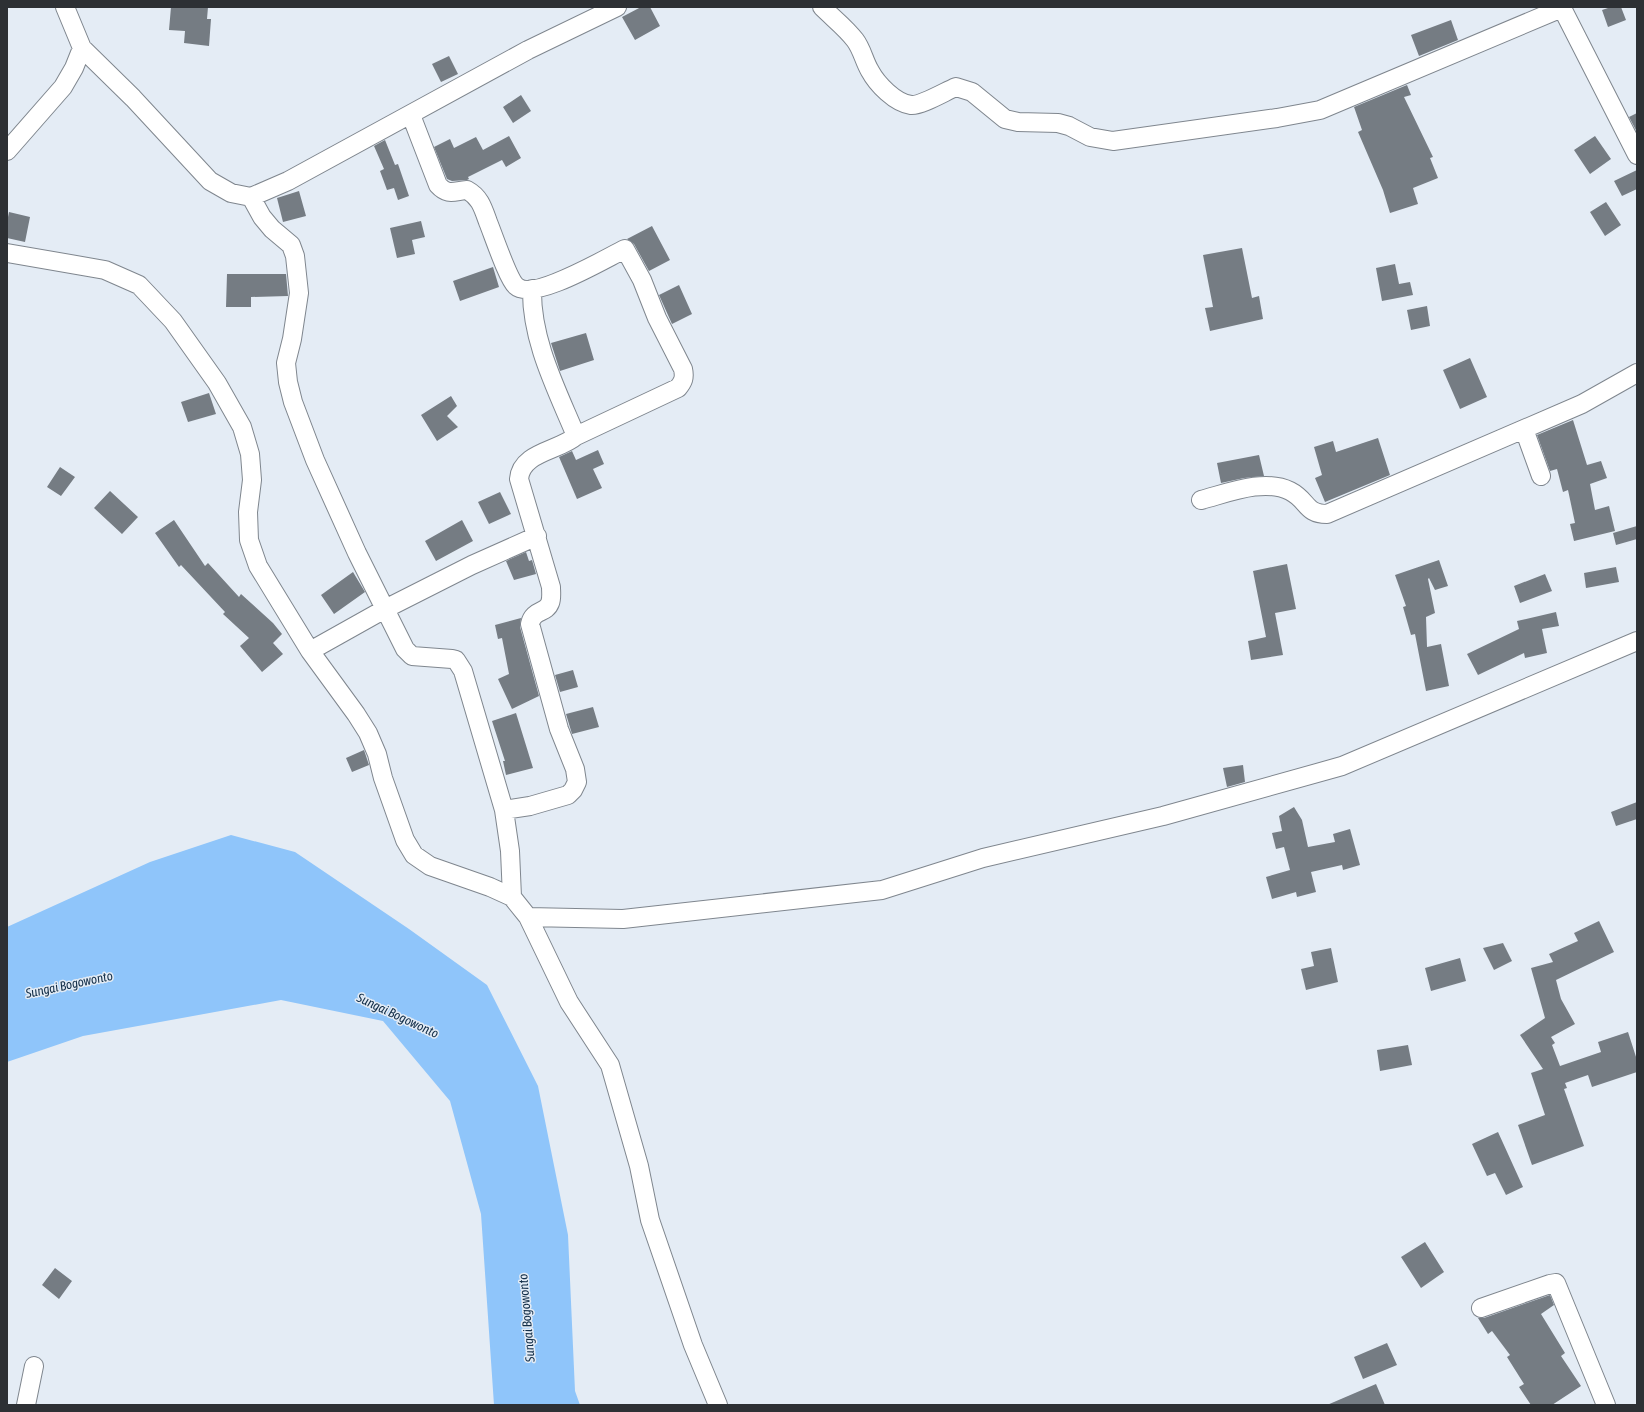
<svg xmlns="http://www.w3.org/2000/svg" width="1644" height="1412" font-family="'Asap Condensed',sans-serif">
<rect width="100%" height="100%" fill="#e4ecf5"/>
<path fill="#8fc5fa" d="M231 835 295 852 409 929 487 985 538 1086 568 1235 575 1391 580 1405H494L481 1214 450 1101 383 1021 281 1000 83 1036 7 1062V927L150 862Z"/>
<path fill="#757c83" d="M171 7H208L207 19H211L209 46 184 43 185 31 169 30Z
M641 7H650L660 26 635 40 622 17Z
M1611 7H1621L1626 20 1608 27 1602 10Z
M1451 20 1458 40 1419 56 1411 35Z
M449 56 458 74 441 82 432 64Z
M1407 85 1411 95 1404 97 1433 157 1430 158 1438 178 1413 188 1418 204 1390 213 1383 190 1358 132 1362 130 1354 107Z
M521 95 531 111 513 123 503 107Z
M1637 113V132L1629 117Z
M509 136 521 158 506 167 502 160 468 177 469 179 467 180 452 181 447 179 434 147 450 139 454 148 476 137 483 150Z
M1595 136 1611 159 1590 174 1574 150Z
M385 140 395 165 398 164 409 196 398 200 394 188 387 190 380 171 384 169 374 146Z
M1637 170V189L1622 196 1614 181Z
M299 191 306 216 283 222 277 198Z
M1606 202 1621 225 1605 236 1590 212Z
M9 212 30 217 25 242 7 238V222Z
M421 221 425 237 412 240 415 254 397 258 390 228Z
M652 226 670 260 649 271 634 244 627 239Z
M1242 248 1252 298 1259 296 1263 319 1210 331 1205 308 1213 307 1203 255Z
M1395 264 1399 284 1410 282 1413 295 1382 301 1376 268Z
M493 267 499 287 460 301 453 281Z
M227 274H286L288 296 251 297V307H226Z
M679 285 692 314 672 324 659 295Z
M1427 306 1430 326 1411 330 1407 310Z
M586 333 594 360 560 371 551 343Z
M1470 358 1487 397 1460 409 1443 370Z
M209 393 216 414 188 422 181 402Z
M451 396 457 406 447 416 458 427 437 441 421 415Z
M1573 420 1587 465 1601 461 1607 478 1590 484 1595 510 1609 506 1615 531 1574 541 1570 524 1575 523 1568 490 1563 492 1557 469 1550 471 1537 435Z
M1378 438 1390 475 1325 502 1315 478 1322 475 1314 447 1333 441 1336 452Z
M598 450 604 464 593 469 602 488 577 499 559 457 572 451 576 460Z
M1259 455 1264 476 1244 478 1221 483 1217 463Z
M60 467 75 477 61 496 47 487Z
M110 491 138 517 122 534 94 508Z
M500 492 511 514 489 524 478 502Z
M174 520 205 566 208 563 239 597 241 594 273 623 282 634 273 643 283 654 262 672 240 646 249 638 223 614 225 612 181 565 179 567 155 533Z
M462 520 473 541 436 561 425 541Z
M1637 526V539L1616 545 1613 533Z
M526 552 529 561 532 560 536 574 514 580 506 561Z
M1439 560 1448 586 1435 590 1429 578 1428 579 1435 613 1426 617 1427 647 1441 644 1449 686 1426 691 1415 634 1411 635 1403 607 1406 606 1395 575Z
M1287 564 1296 609 1275 613 1283 655 1251 660 1248 641 1266 637 1253 571Z
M1616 567 1619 582 1586 588 1584 573Z
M353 572 365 592 334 614 321 595Z
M1545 574 1552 591 1520 603 1514 586Z
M1556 612 1559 626 1542 629 1547 653 1525 658 1524 653 1478 675 1467 654 1519 629 1517 621Z
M521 618 520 627 539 696 512 709 498 679 509 674 502 638 498 639 495 625Z
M573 670 578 687 560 692 555 675Z
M593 707 599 727 572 734 566 714Z
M516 713 533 768 506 775 503 761H505L492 721Z
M364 750 369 765 352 772 346 758Z
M1243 765 1245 782 1227 787 1223 768Z
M1637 802V819L1616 826 1611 812Z
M1294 807 1302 820 1308 847 1335 842 1333 834 1350 829 1360 865 1343 870 1342 865 1311 872 1316 892 1297 897 1296 892 1272 899 1266 877 1290 870 1284 847 1276 849 1272 833 1282 831 1279 816Z
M1599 921 1614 952 1556 980 1561 999 1575 1024 1551 1037 1555 1043 1552 1045 1560 1066 1601 1052 1598 1042 1628 1032 1637 1060V1072L1592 1087 1588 1075 1565 1083 1567 1088 1564 1089 1584 1146 1532 1165 1518 1125 1545 1115 1531 1073 1543 1069 1520 1035 1545 1018 1531 968 1553 962 1549 954 1578 941 1574 933Z
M1503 943 1512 961 1494 970 1483 948Z
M1331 948 1338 982 1306 990 1301 969 1314 966 1311 952Z
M1460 958 1466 981 1431 991 1425 968Z
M1408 1045 1412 1065 1380 1071 1377 1050Z
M1498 1132 1523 1187 1506 1195 1495 1173 1487 1176 1472 1144Z
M1425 1242 1444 1272 1421 1288 1401 1257Z
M55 1268 72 1281 59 1299 42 1285Z
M1550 1295 1554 1305 1541 1314 1565 1353 1561 1356 1581 1386 1552 1405H1531L1519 1387 1524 1384 1507 1357 1510 1355 1492 1331 1488 1334 1478 1318H1484Z
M1387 1343 1397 1365 1363 1379 1354 1357Z
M1376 1384 1385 1405H1327Z"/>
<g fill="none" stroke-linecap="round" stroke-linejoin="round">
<defs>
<path id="minor" d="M822 7C833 18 846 28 855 40 862 49 864 61 870 71 877 84 895 103 911 105 921 106 946 91 956 87L972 92 1005 119 1018 122 1058 123 1069 126 1090 137 1113 141 1277 118 1320 110 1562 8 1637 155
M82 48 133 98 210 181 231 193 251 197 288 181 528 50 617 7
M411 115 438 185C448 196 454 191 467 190 480 197 483 208 488 222 493 234 508 279 516 286 533 302 606 258 625 249L642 280 657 318 683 369C685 378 683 382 678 388L576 436C559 451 521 452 519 479L551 587C551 592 552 598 550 603 546 614 533 609 530 624L559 729 575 769 577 782 573 790 568 795 530 806 504 810
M7 151 63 87 74 68 82 48 65 7
M251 197 262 217 272 229 291 245 295 256 299 293 292 339 286 363 288 382 293 402 315 460 357 553 405 649 412 656 452 659 456 660 463 671 504 810 510 851 512 897
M7 253 105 270 139 285 173 321 217 383 242 427 250 454 252 480 248 512 249 540 258 566 310 651 356 714 368 733 377 754 383 778 405 840 414 855 430 866 490 887 512 897 528 917 569 1002 610 1065 639 1166 650 1220 693 1345 718 1405
M532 289C531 341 557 390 576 436
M1524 429 1541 476
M1201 500C1228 493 1264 478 1290 491 1308 500 1305 514 1327 514L1582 404 1637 373
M310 651 385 609 472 565 537 536
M528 917 623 919 882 890 983 858 1163 816 1342 766 1637 641
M1481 1308 1550 1284 1556 1283 1606 1405
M26 1405 34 1366"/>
</defs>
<use href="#minor" stroke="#7f868e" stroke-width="20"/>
<use href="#minor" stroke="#fff" stroke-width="18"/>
</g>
<g text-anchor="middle" stroke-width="3" stroke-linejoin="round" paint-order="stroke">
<g font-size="13" font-style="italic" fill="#122e48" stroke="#e4ecf5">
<text transform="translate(69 984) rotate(-12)" y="5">Sungai Bogowonto</text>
<text transform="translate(398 1015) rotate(25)" y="5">Sungai Bogowonto</text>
<text transform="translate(526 1318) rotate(-95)" y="5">Sungai Bogowonto</text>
</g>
</g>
<rect width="1644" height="1412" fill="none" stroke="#2d3034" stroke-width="16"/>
</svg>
